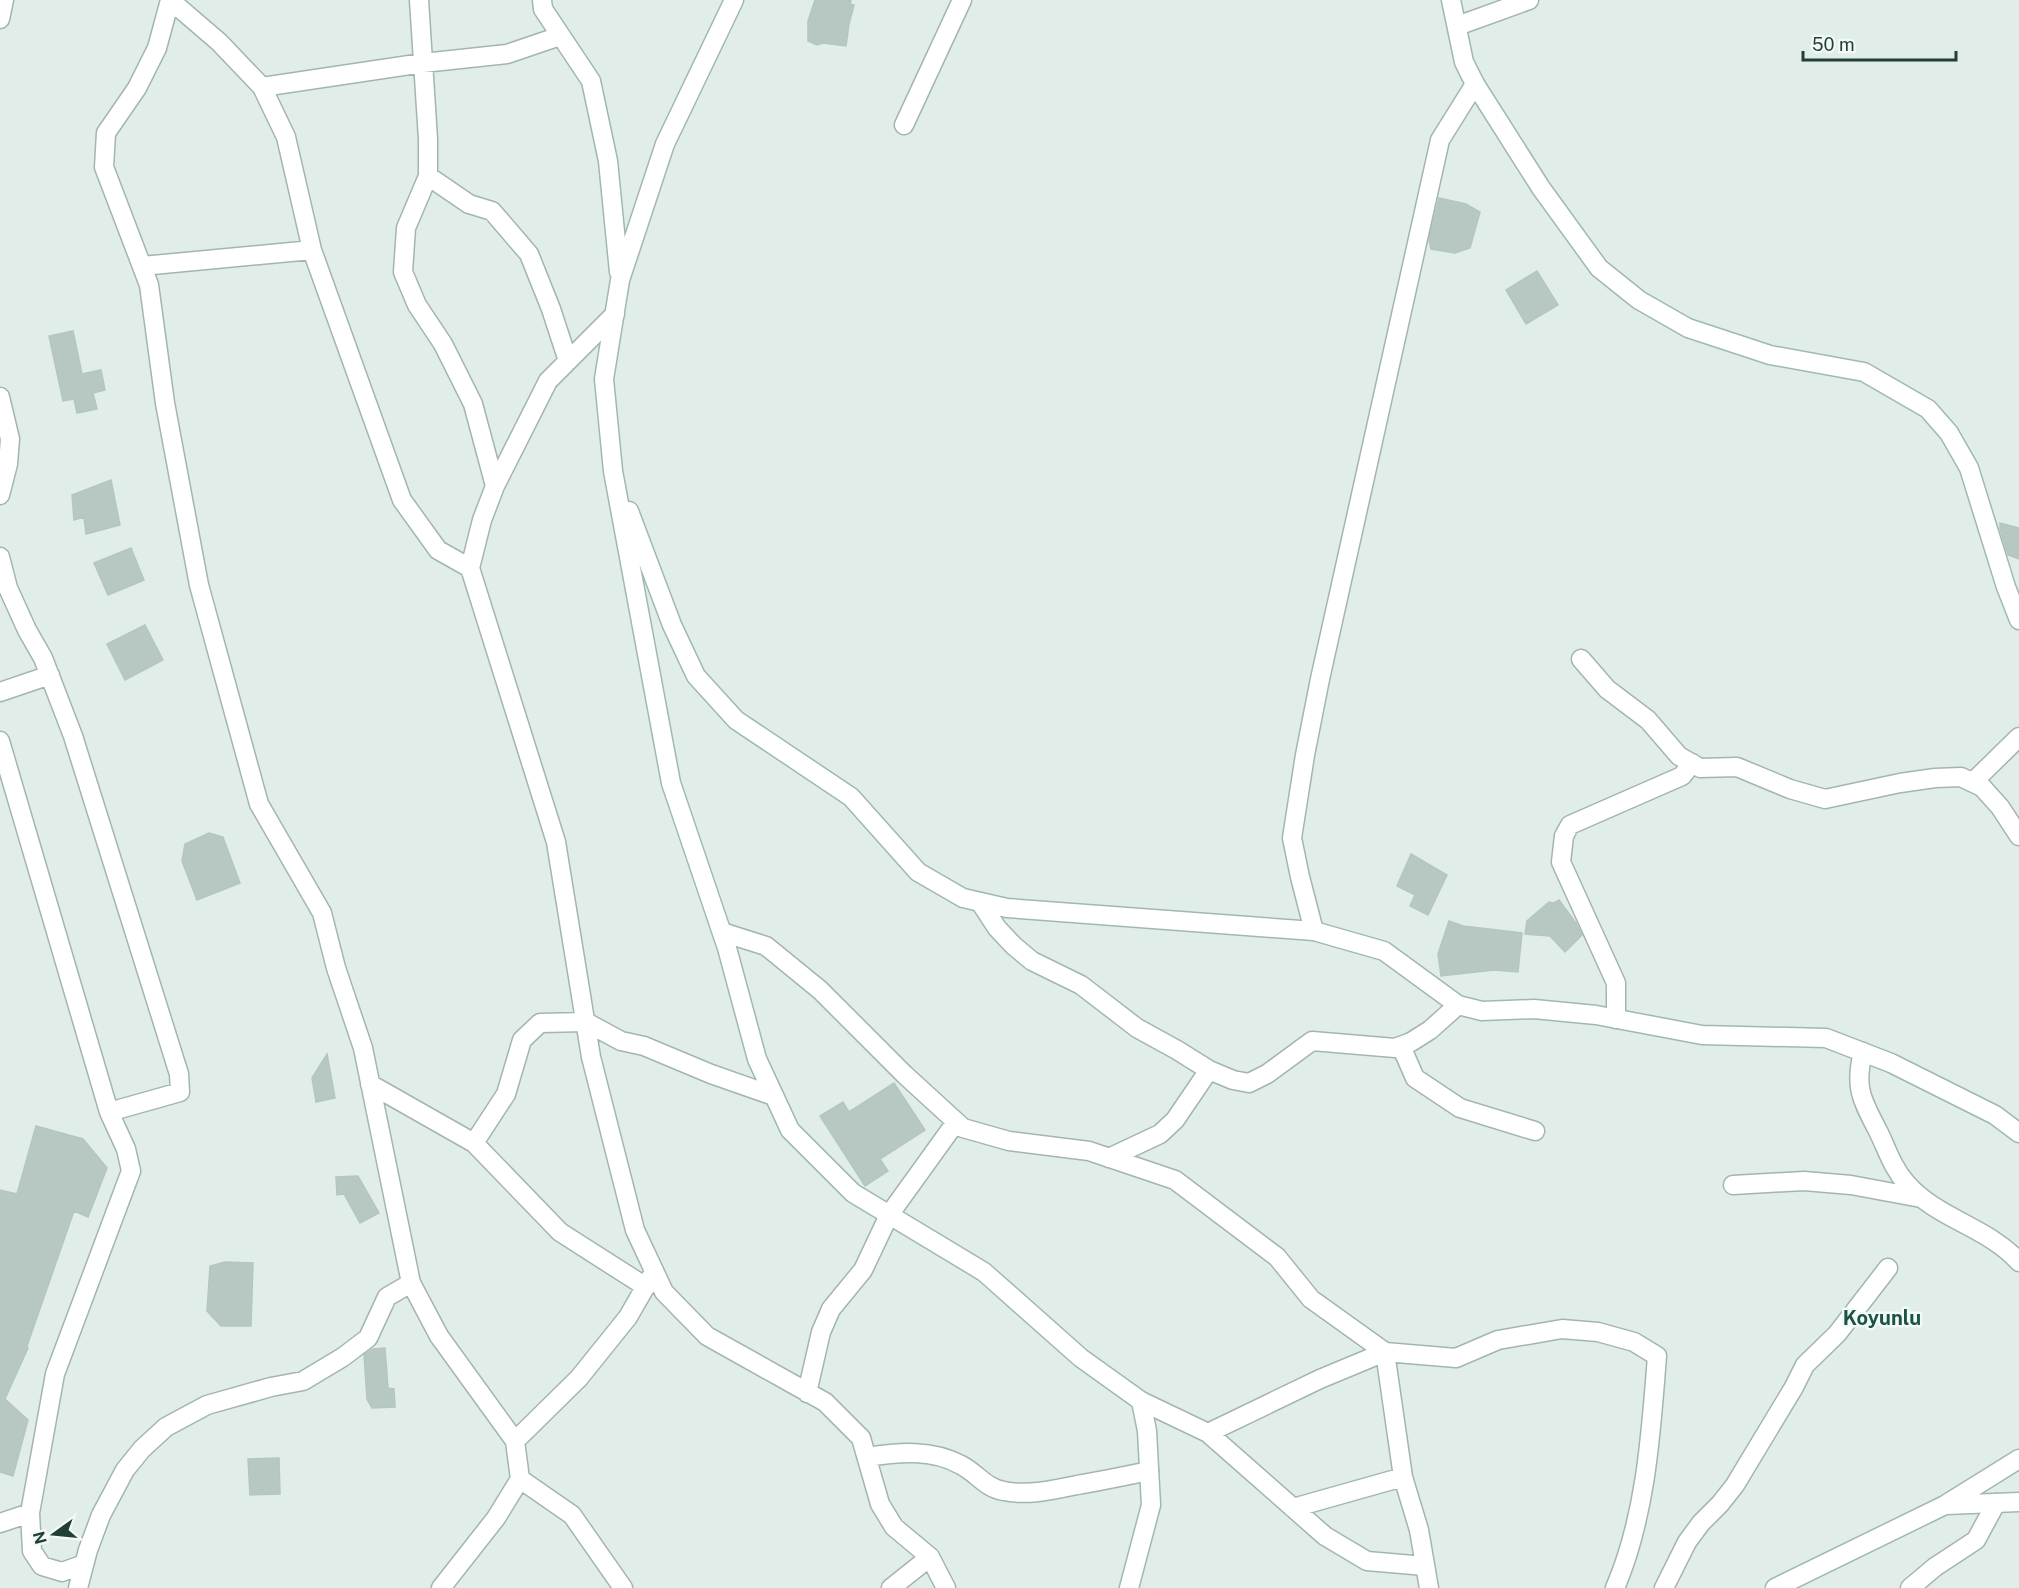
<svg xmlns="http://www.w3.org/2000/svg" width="2019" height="1588" font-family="'Public Sans',sans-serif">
<rect width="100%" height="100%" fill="#e1ede8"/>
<path fill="#b6c8c1" stroke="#b3c7bf" stroke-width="1.5" d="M815 0H851L850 4 854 5 849 24 846 46 823 43 817 45 808 41V21Z
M1439 198 1466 204 1480 212 1470 248 1455 253 1431 249 1429 240Z
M1537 271 1558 305 1526 324 1506 290Z
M73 331 82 374 101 370 105 390 93 393 97 409 77 413 74 399 63 401 49 336Z
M111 480 120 525 86 534 84 517 74 520 72 495Z
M2000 523 2019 528V559L2008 555 2000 529Z
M131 548 144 580 108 595 94 563Z
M145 625 163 660 125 680 107 644Z
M209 833 223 837 240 883 197 900 182 861 185 844Z
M1411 854 1447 875 1428 915 1410 906 1415 895 1397 886Z
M1559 900 1576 923 1582 935 1565 952 1550 936 1525 934 1527 921 1549 902 1554 903Z
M1449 921 1463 926 1522 933 1518 972 1494 970 1441 976 1438 954Z
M327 1054 335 1098 316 1102 312 1078Z
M894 1083 925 1130 880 1159 888 1171 865 1186 820 1116 843 1102 849 1112Z
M36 1126 83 1139 107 1168 88 1217 74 1211 27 1346 28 1348 5 1399 28 1420 13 1476 0 1472V1190L17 1194Z
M358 1176 379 1213 360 1223 344 1194 337 1195 336 1177Z
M225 1262 253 1263 251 1326H221L207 1311 210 1266Z
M385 1348 388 1388 394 1389 395 1407 372 1408 367 1399 364 1355 373 1349Z
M279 1458 280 1494 250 1495 248 1459Z"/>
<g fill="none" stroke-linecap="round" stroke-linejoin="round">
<defs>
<path id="street" d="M170 0 219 42 262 87 286 137 312 250 402 500 438 550 470 568 556 842 591 1057 635 1230 664 1292 707 1336 825 1402 861 1438 880 1504 894 1527 930 1557 946 1588
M170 0 157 48 137 88 106 133 104 167 149 285 165 403 199 585 259 804 322 913 336 968 363 1048 411 1283 439 1336 515 1441 520 1479 496 1518 441 1588
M419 0 428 139V176L406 228 403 272 417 305 443 344 473 404 495 486
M0 19 4 0
M1457 26 1529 0
M262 87 423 63 507 54 560 36
M904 125 962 0
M428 176 469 204 492 211 529 254 551 309 568 361
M142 266 312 250
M0 397 10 439 8 464 0 495
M0 557 8 588 27 630 43 658 73 736 179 1074 180 1092 109 1112
M470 568 482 520 495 486 548 381 615 314
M1581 659 1607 689 1648 720 1679 756 1700 768 1737 767 1790 789 1825 799 1900 783 1935 778 1961 777 1982 787 2000 807 2019 836
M0 692 50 675
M0 741 109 1112 126 1149 131 1171 55 1374 30 1513 32 1551 42 1566 62 1572 84 1564
M1973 782 2019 737
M980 902 997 928 1014 946 1032 961 1081 985 1137 1028 1177 1050 1209 1070 1233 1080 1249 1083 1267 1074 1312 1041 1395 1048 1411 1042 1430 1030 1458 1005
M1314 931 1300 877 1292 838 1305 755 1320 679 1440 140 1475 84
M722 932 766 946 820 990 905 1075 963 1128 1009 1141 1089 1151 1175 1180 1277 1257 1311 1299 1385 1352 1403 1477 1419 1530 1429 1588
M1616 1019V983L1561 862 1564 836 1570 825 1682 776 1692 763
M1401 1046 1415 1078 1460 1108 1535 1131
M1863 1052C1854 1088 1862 1100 1878 1131 1887 1149 1892 1167 1906 1183 1937 1219 1988 1227 2019 1262
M370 1084 474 1143 560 1232 646 1287
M474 1143 506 1094 522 1040 540 1023 586 1022 621 1041 644 1046 711 1074 774 1096
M1109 1158 1160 1134 1175 1120 1209 1070
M1733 1185 1804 1181 1851 1185 1921 1198
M807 1393 821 1332 831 1309 863 1270 889 1215 956 1122
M1141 1401 1208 1433 1325 1536 1367 1561 1425 1566
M1208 1433 1320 1379 1385 1352 1456 1358 1498 1340 1562 1329 1598 1332 1634 1342 1657 1356C1651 1433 1646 1516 1615 1588
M515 1441 579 1378 628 1317 651 1277
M867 1457C899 1452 932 1449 961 1465 977 1473 985 1488 1004 1491 1028 1496 1053 1490 1077 1485 1101 1481 1125 1476 1149 1471
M520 1479 572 1515 623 1588
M1293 1508 1403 1477
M0 1523 30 1513
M78 1588 88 1550 101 1515 125 1470 142 1449 166 1427 207 1405 271 1387 303 1381 343 1357 368 1338 387 1297 411 1283
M891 1588 930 1557
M1664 1588 1687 1542 1701 1523 1720 1504 1735 1485 1794 1387 1805 1365 1837 1334 1888 1268
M1910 1588 1935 1567 1976 1540 1996 1503"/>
<path id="secondary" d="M542 0 543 9 591 81 608 161 619 272
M734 0 665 144 620 280 604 379 613 471 671 783 727 948 757 1059 790 1130 853 1193 984 1272 1081 1358 1141 1401 1147 1431 1151 1505 1129 1588
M1451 0 1464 62 1475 84 1541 188 1599 268 1639 300 1688 328 1770 355 1864 372 1928 409 1949 433 1969 468 2006 587 2019 620
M629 511 672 625 696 676 736 720 851 797 918 872 963 898 1007 908 1314 931 1384 951 1458 1005 1482 1011 1534 1009 1596 1015 1702 1035 1826 1038 1891 1063 1995 1115 2019 1133
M1946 1505 2019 1502
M1775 1588 1945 1505 2019 1459"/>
</defs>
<use href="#street" stroke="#a3b5af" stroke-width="21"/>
<use href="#secondary" stroke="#9fb9b0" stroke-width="21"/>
<use href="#street" stroke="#fff" stroke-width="18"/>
<use href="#secondary" stroke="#fff" stroke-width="18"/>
</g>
<g text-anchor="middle" stroke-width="5" stroke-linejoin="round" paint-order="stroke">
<g font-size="20" font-weight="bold" fill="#1b5345" stroke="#f2f9f6">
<text x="1882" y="1325">Koyunlu</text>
</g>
</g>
<g transform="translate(54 1534) rotate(255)" stroke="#f2f9f6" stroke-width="4.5" paint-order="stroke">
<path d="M0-4.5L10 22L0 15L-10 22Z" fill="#203f37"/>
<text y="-9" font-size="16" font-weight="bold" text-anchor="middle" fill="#203f37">N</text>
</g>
<path d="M1803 51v9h153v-9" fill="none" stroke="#203f37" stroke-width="3"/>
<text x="1812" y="51" font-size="18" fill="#203f37" stroke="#f2f9f6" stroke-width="4.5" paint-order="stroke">50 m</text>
</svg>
